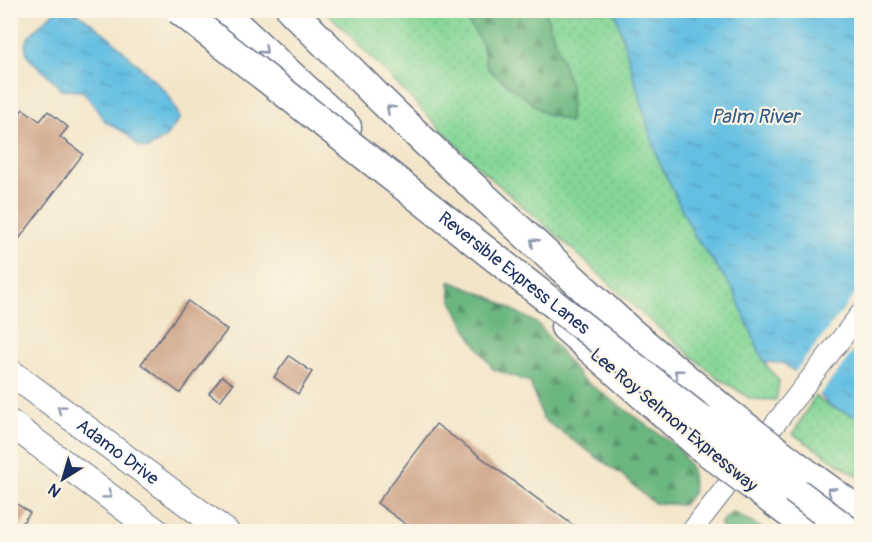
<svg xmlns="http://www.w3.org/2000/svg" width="872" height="542" font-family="Pangolin,sans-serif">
<defs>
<pattern id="green-dots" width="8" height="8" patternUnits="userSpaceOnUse" patternTransform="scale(1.5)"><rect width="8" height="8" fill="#85d697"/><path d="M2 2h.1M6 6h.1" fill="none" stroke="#72b885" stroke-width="1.8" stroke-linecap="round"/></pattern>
<pattern id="forest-firs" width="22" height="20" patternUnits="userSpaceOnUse" patternTransform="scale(1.5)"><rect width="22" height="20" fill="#6cb780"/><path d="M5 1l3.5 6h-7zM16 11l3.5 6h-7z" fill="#58956c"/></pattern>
<pattern id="water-ripples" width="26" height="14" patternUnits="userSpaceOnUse" patternTransform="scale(1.5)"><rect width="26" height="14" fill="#64bfe2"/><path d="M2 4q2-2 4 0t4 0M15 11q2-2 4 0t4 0" fill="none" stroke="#529cba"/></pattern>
</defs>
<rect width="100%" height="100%" fill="#fcf5e5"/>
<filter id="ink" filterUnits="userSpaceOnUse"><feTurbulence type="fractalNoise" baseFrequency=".0167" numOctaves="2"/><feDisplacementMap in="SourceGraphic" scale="12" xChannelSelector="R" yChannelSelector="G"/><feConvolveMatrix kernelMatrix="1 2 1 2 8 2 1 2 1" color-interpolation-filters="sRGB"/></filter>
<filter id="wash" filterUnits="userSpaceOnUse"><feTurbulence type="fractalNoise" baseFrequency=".008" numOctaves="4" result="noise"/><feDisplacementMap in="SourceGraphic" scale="24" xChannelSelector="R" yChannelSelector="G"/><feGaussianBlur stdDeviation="1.35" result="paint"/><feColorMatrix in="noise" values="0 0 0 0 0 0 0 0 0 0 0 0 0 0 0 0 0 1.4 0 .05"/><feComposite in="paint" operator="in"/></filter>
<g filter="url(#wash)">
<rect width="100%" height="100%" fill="#f3e5c9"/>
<path fill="url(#green-dots)" stroke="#50827a" stroke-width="1.5" d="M326 11H615L657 157 694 235 733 289 764 362 779 381 776 400 751 399 714 375 646 317 570 247 477 166Z
M815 396 829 406 861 418V478L793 434Z"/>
<path fill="url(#forest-firs)" stroke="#44736f" stroke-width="1.5" d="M453 11H545L571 87 570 122 544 113 487 68 482 43 468 22Z
M449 281 490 297 538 324 581 378 679 448 692 470 693 492 683 505 654 503 644 495 622 475 543 419 530 382 493 369 471 337 451 299Z
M733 512 761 528 769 531H722L721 522Z"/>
<path fill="url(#water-ripples)" stroke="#4077a0" stroke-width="1.5" d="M56 10 65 11 78 13 108 36 168 94 180 118 165 138 148 149 138 146 126 133 106 122 83 91 61 90 53 80 28 57 25 44 29 36Z
M615 11H861V418L829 406 812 383 811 384 783 363 764 362 733 289 694 235 657 157Z"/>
<path fill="#f3e5c9" d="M861 287V342L818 397 811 387 793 374Z"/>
<g id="blocks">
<path fill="#ca9f82" d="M23 109 40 121 48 111 68 127 60 137 83 154 10 251V126Z
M188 301 227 330 180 393 141 364Z
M289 356 312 372 298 394 274 377Z
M222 376 233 384 220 401 209 393Z
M436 424 581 531H415L377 503Z
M10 499 30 513 16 531H10Z"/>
</g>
</g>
<g filter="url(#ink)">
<use href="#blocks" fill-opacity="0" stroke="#676f83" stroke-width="1.5"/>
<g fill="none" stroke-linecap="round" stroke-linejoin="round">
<defs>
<path id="tertiary" d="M691 532 862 312"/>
<g id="primary">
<path id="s1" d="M10 372 226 532"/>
<path d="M10 423 157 532"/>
</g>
<path id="motorway" d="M221 10 347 127
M291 10 378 97 425 142 631 332 724 410
M565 327 701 447
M800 468 862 513
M771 500 814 532"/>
</defs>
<use href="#tertiary" stroke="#676f83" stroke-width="22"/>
<use href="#primary" stroke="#676f83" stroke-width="28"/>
<use href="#motorway" stroke="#676f83" stroke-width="31"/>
<use href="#tertiary" stroke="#fff" stroke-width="20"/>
<use href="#primary" stroke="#fff" stroke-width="26"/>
<use href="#motorway" stroke="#fff" stroke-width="28"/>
<defs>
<g id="motorway-bridge">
<path id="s2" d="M179 10 730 442 850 532"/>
<path d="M724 410 800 468"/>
<path d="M701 447 771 500"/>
</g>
</defs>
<use href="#motorway-bridge" stroke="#676f83" stroke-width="31" stroke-linecap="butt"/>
<use href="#motorway-bridge" stroke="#fff" stroke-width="28"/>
</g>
<defs><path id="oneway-chevron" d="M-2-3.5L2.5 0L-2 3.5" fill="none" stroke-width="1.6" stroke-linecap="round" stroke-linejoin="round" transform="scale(1.5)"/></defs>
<g stroke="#8d97ae">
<use href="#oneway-chevron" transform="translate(264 50) rotate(43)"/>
<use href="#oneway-chevron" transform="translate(390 109) rotate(-137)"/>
<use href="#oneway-chevron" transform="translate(534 242) rotate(-137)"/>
<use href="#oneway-chevron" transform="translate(678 373) rotate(-141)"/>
<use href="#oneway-chevron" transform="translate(61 409) rotate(-143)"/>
<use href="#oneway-chevron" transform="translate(831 491) rotate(-144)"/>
<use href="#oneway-chevron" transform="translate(108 495) rotate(37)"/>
</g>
</g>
<g text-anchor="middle" stroke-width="4.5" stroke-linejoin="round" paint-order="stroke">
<g font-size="18" fill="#1b2f5e" stroke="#fcf5e5">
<text dy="6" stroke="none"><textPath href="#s2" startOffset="426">Reversible Express Lanes</textPath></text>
<text transform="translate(674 420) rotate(40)" y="6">Lee Roy Selmon Expressway</text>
<text dy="6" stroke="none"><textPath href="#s1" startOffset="134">Adamo Drive</textPath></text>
</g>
<g font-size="20" font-style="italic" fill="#315a86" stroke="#fcf5e5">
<text x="755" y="123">Palm River</text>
</g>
</g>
<rect width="872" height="542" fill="none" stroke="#fcf5e5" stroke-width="36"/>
<g transform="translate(63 479) rotate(217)" stroke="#fcf5e5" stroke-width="4.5" paint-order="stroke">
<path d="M0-4.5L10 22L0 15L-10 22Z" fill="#1b2f5e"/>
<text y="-9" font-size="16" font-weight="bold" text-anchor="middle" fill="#1b2f5e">N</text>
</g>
</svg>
